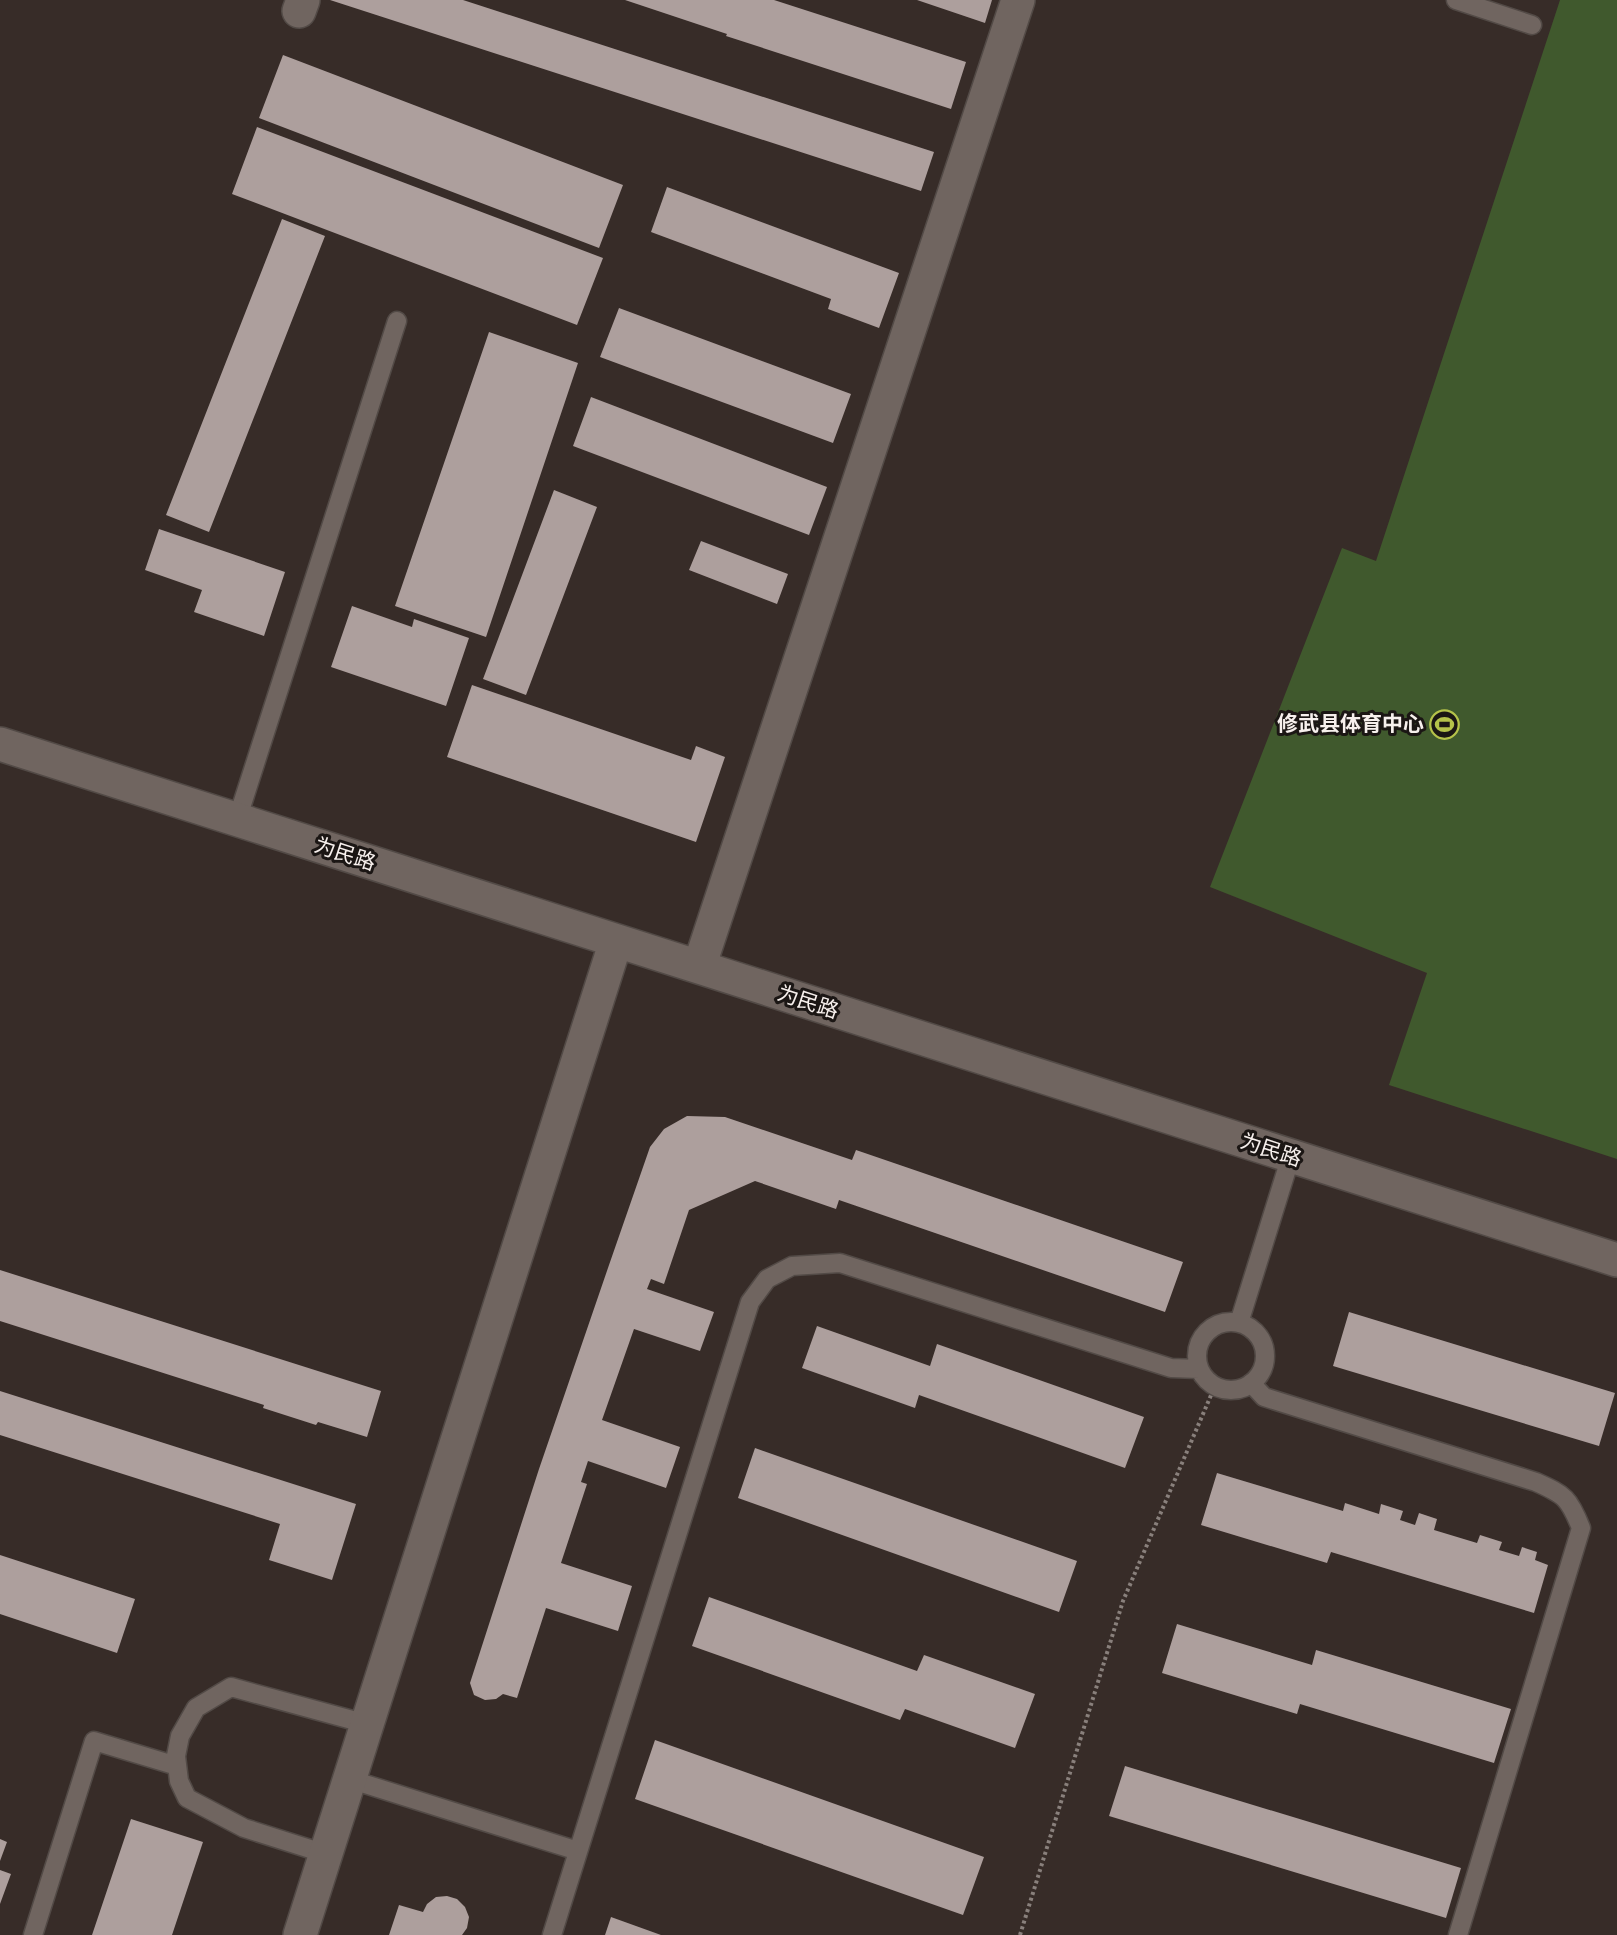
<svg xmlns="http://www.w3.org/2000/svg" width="1617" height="1935" font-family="Lato,'Noto Sans SC',sans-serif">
<rect width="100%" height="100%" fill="#372c28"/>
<path fill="#40592d" d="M1560 0H1617V1159L1389 1085 1427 973 1210 887 1342 548 1376 561Z"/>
<path fill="#ad9f9d" d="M330 0H463L934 152 921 191Z
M625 0H774L966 62 951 109 726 36 727 34Z
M917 0H992L985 23Z
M283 55 623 185 599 248 259 118Z
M257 127 603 258 577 325 232 194Z
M667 187 899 273 879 328 828 309 831 299 651 232Z
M282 219 325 236 209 532 166 515Z
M619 308 851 394 833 443 600 357Z
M489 332 578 363 486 637 395 606Z
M591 397 827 487 809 535 573 446Z
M554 490 597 507 526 695 483 679Z
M159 529 285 572 264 636 194 612 202 590 145 570Z
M701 541 788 574 777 604 689 570Z
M352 606 412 627 414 619 469 638 446 706 331 667Z
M472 685 691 760 696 746 725 757 696 842 447 757Z
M687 1116 725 1117 852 1160 856 1150 1183 1262 1165 1312 839 1200 836 1209 755 1181 689 1210 664 1284 651 1279 647 1289 714 1312 700 1351 634 1329 602 1420 680 1447 666 1488 588 1461 581 1482 587 1484 561 1563 632 1586 618 1631 546 1608 517 1698 503 1694 496 1699 485 1700 474 1695 470 1683 539 1469 609 1265 650 1147 664 1129Z
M0 1270 381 1391 367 1437 318 1422 316 1425 263 1408 264 1405 0 1321Z
M1349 1312 1615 1393 1599 1446 1333 1366Z
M817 1326 930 1366 937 1344 1144 1417 1125 1468 919 1395 915 1408 802 1368Z
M0 1391 356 1504 332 1580 269 1560 280 1524 0 1435Z
M755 1448 1077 1561 1059 1612 738 1498Z
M1217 1473 1343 1511 1345 1503 1379 1514 1381 1504 1403 1511 1400 1520 1415 1525 1419 1513 1437 1519 1434 1530 1477 1543 1480 1535 1502 1542 1499 1550 1519 1556 1522 1547 1537 1552 1535 1560 1548 1565 1534 1613 1331 1552 1327 1563 1201 1525Z
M0 1555 135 1599 117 1653 0 1614Z
M709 1597 917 1671 924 1655 1035 1694 1015 1748 905 1709 900 1720 692 1646Z
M1177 1624 1312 1665 1316 1650 1511 1709 1494 1763 1300 1704 1297 1714 1162 1673Z
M655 1740 984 1857 963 1915 635 1799Z
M1125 1766 1461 1868 1446 1918 1109 1816Z
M131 1819 203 1842 172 1935H92Z
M0 1839 7 1842 0 1861Z
M0 1870 11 1874 0 1904Z
M447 1896 457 1899 465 1907 469 1917 467 1928 462 1935H389L399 1905 423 1912 427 1904 436 1897Z
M611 1917 661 1935H605Z"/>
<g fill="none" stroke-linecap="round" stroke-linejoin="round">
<defs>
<path id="lane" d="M1456 0 1532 25
M237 820 397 321
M1197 1356a34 34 0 1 1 68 0a34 34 0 1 1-68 0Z
M1239 1323 1291 1156
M1251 1383 1264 1397 1536 1482C1565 1495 1569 1498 1581 1528L1458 1935
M349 1779 578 1851
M326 1854 244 1828 187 1798 179 1781 176 1756 180 1736 196 1708 231 1687 367 1724
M33 1935 94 1741 177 1766
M552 1935 750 1302 767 1279 792 1266 840 1263 1171 1368 1199 1369"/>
<path id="street" d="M299 11 303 0"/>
<path id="secondary" d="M0 744 1617 1260
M699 967 1018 0
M300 1935 616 941"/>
</defs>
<use href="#lane" stroke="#524a46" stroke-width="21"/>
<use href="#street" stroke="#524a46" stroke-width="36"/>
<use href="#secondary" stroke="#524a46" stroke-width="36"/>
<path stroke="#89807c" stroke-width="4" stroke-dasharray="3 3" stroke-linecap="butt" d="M1020 1935 1123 1601 1212 1393"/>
<use href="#lane" stroke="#706560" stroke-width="18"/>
<use href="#street" stroke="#706560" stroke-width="33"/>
<use href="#secondary" stroke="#706560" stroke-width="33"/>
</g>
<defs>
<symbol id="stadium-ring" viewBox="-11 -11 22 22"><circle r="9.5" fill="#1b1614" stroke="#b5c24a" stroke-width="1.5"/><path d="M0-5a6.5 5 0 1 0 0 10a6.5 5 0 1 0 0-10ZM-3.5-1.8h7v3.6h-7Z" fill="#b5c24a"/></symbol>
</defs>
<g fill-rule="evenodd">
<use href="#stadium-ring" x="1428" y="708" width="33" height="33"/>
</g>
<g text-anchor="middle" stroke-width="6" stroke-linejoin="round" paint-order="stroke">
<g font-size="21" font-weight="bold" fill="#f7f0ed" stroke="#1b1614" text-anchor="end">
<text x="1424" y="731">修武县体育中心</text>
</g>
<g font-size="21" fill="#f7f0ed" stroke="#1b1614">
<text transform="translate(345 854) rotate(18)" y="7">为民路</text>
<text transform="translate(808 1002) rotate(18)" y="7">为民路</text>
<text transform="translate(1271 1150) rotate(18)" y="7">为民路</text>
</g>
</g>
</svg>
